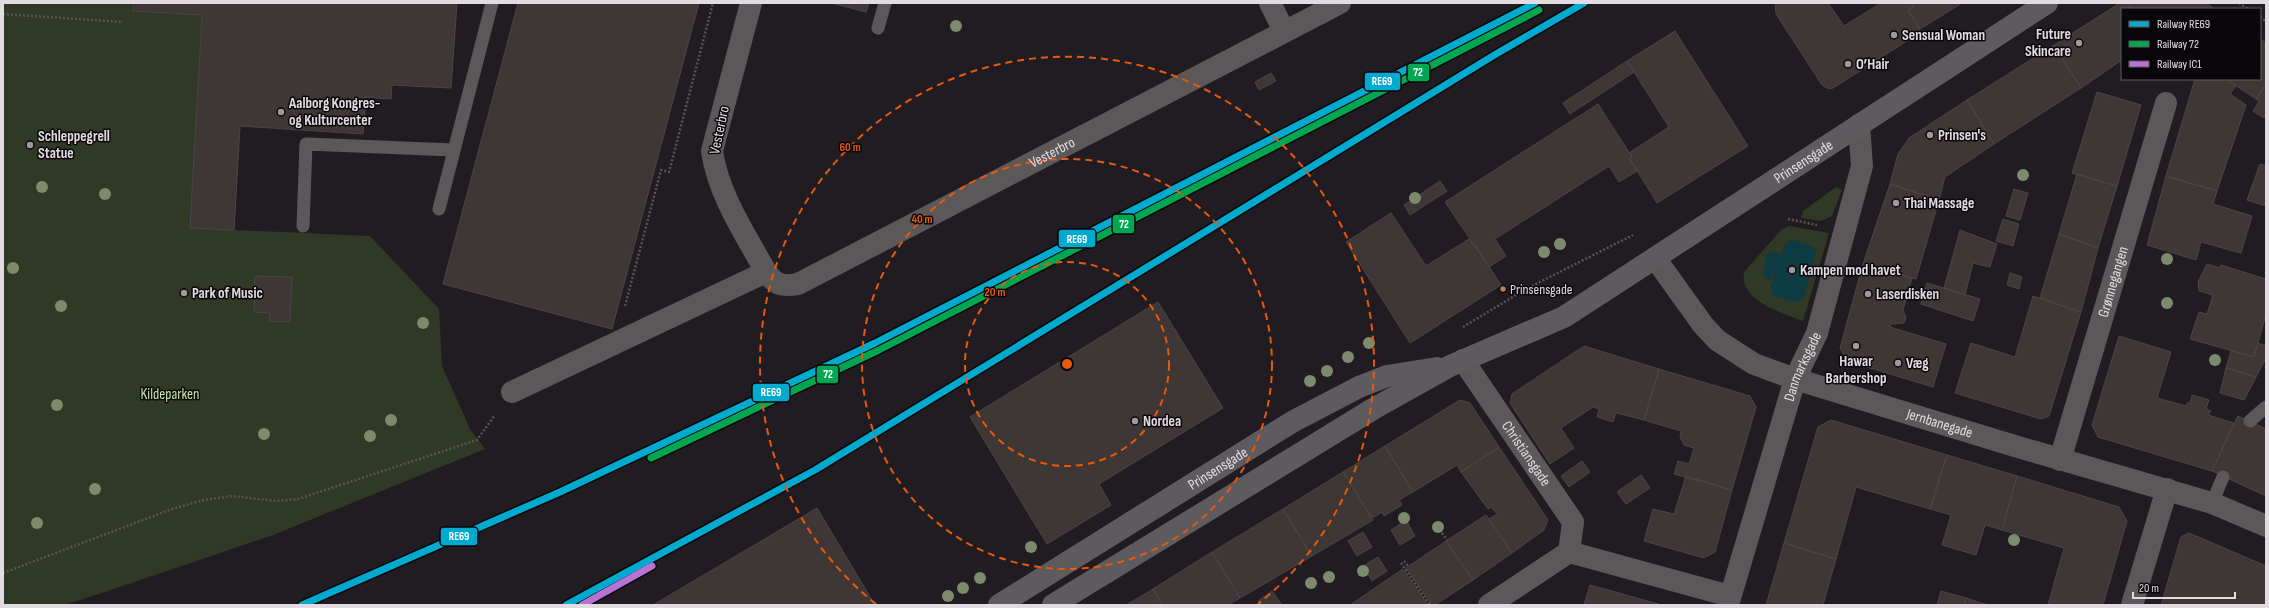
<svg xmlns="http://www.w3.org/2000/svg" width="2269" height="608" font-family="'Sofia Sans Condensed',sans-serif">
<rect width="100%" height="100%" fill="#211c22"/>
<path fill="#303925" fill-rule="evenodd" d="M3 3H133V11L202 15 190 228 370 236 439 309 442 366 470 429 485 449 273 535 99 594 64 605H3Z
M1836 187 1842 190 1832 216 1821 221 1801 218 1803 211Z
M1789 226 1829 233 1803 321C1782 313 1739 301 1744 272L1781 230ZM1789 241 1816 250 1804 297 1771 288 1775 275H1772L1779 253 1780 258 1785 245Z"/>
<path fill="#0d3b43" d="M1793 240 1812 246 1816 250 1804 297 1796 302 1773 295 1771 288 1775 275H1772V279L1769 280 1763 276 1767 255 1769 253 1778 252 1780 258 1786 242Z"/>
<path fill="#3f3636" stroke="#4a4547" d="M133 3H457L451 88 392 85 391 99 366 97 363 134 240 126 234 230 190 228 202 15 133 11Z
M518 3H699L612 329 443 284Z
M831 3H869L866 12Z
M1775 3H1828L1844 26 1881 3H1912L1914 6 1908 10 1921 32 1833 88 1829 89 1822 85 1776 14Z
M1912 3H1962L1920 29 1908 10 1914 6Z
M2120 3H2128L2132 9H2122V60L2081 88 2054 45Z
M2128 3H2207L2212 7V9H2132Z
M1675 31 1748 146 1657 203 1630 159 1632 157 1629 153 1669 127 1627 61Z
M2260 39 2266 43V84L2256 99 2226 79H2260Z
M2054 45 2081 88 1994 144 1967 100Z
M1627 61 1634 72 1570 114 1563 103Z
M1271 73 1276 81 1259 90 1255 82Z
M2195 79 2212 81 2226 79 2236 86 2230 94 2246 105 2217 191 2166 176Z
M2266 84V115L2264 118 2253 111 2259 102 2256 99Z
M2097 92 2141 105 2117 186 2072 173Z
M1967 100 1994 144 1945 177 1939 200 1890 184 1898 154 1909 138Z
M1598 104 1632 157 1630 159 1637 171 1619 182 1609 166 1495 239 1506 256 1489 267 1445 202Z
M2260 164 2266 166V206L2247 200Z
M2077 174 2117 186 2098 248 2059 234Z
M2166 176 2217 191 2213 204 2252 216 2241 253 2201 242 2196 260 2147 245Z
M1440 181 1447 191 1410 215 1404 205Z
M1890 184 1939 200 1916 279 1863 264Z
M2014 189 2028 193 2020 220 2006 216Z
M1391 213 1426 266 1469 239 1472 243 1473 242 1501 285 1410 343 1346 242Z
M2003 219 2019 224 2013 246 1996 241Z
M1960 230 1997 244 1990 267 1973 263 1965 295 1944 288Z
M2059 234 2098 248 2081 312 2040 298Z
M1863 264 1912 278 1903 310 1906 318 1904 323 1891 324 1890 327 1946 344 1933 387 1847 361 1840 348Z
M2207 264 2220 268 2221 265 2266 279V314L2254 357 2190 339 2199 312 2207 314 2213 295 2199 291 2198 282Z
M2010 273 2022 277 2019 289 2007 285Z
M255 276 292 277 290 322 269 321 270 313 254 312Z
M1927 283 1980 299 1973 321 1921 304Z
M2033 296 2081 312 2049 416 2041 419 1955 393 1971 343 2015 357Z
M1158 302 1223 408 1099 484 1111 505 1047 544 970 417Z
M2119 336 2171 352 2157 398 2186 406 2188 402 2190 404 2192 395 2209 400 2206 409 2211 411 2208 415 2234 423 2212 471 2098 437 2092 425Z
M2258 343 2266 346V358L2256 377 2226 368 2231 351 2254 357Z
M1584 346 1659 369 1644 420 1616 413 1613 422 1597 417 1599 409 1593 407 1561 428 1574 448 1550 464 1510 403 1512 394Z
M2226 368 2256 377 2244 400 2220 393Z
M1659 369 1750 396 1756 407 1732 490 1674 474 1678 461 1689 464 1694 448 1684 445 1680 437 1681 431 1644 420Z
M1460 400 1470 403 1499 447 1461 472 1457 465 1413 492 1385 446Z
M2238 416 2266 429V496L2212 471Z
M1831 420 1947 455 1930 509 1856 487 1836 559 1784 543 1818 427Z
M1385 446 1413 492 1399 500 1402 505 1384 516 1382 512 1372 518 1343 472Z
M1499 447 1548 520 1544 530 1512 553 1489 519 1497 514 1491 507 1488 509 1461 472Z
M1947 455 2017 476 2002 530 1985 525 1976 555 1942 545 1951 515 1930 509Z
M1582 461 1590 472 1569 487 1561 476Z
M1343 472 1373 520 1312 556 1283 509Z
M1641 475 1650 488 1626 504 1617 492Z
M1686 476 1732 490 1715 552 1704 558 1644 541 1653 509 1674 514Z
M2017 476 2119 507 2127 521 2103 605H2048L2064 548 2002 530Z
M817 508 875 605H653L714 569Z
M1283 509 1312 556 1240 598 1212 552Z
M1486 515 1512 553 1473 580 1446 541Z
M1406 520 1415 536 1400 545 1391 530Z
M1363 532 1372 547 1357 556 1348 541Z
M2189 533 2266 566V605H2161L2181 537Z
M1446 541 1473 580 1435 605H1432L1406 568Z
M1784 543 1836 559 1823 605H1766Z
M1212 552 1240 598 1228 605H1162L1153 589Z
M1378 557 1387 571 1372 581 1363 566Z
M1403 569 1428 605H1350Z
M1590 585 1662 605H1584Z
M1153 589 1162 605H1126Z
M1272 591 1282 605H1261L1258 601Z
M1941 591 1966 598 1964 605H1937Z
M1966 598 1981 603 1989 605H1964Z"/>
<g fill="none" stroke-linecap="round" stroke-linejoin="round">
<path stroke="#575457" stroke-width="2.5" stroke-dasharray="2 2" stroke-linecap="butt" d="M2239 3 2248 9
M3 14 123 22
M2260 17 2266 21
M1788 219 1817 225
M625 306 661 170 669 172 713 3
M1463 327 1526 289 1633 235
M1442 533 1447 540
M1404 561 1408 566
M1401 563 1430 605
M3 573 172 509 204 500 232 496 276 501 298 499 477 440 495 415"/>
<path stroke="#5c585a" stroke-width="13" d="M878 28 885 3
M439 209 492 3
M303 226 306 144 453 150
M2250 421 2266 407
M2212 503 2223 477"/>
<g stroke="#5c585a" stroke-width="22">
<path d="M1270 3 1284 31"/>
<path id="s1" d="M1655 258 1703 325 1717 340 1754 364 1795 379 2018 447 2212 503 2266 526"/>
<path id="s2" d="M766 272C776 285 781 287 798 284L1340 3"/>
<path id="s3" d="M1463 360 1573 522 1569 552"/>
<path d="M512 392 766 272C745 234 718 194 712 151L751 3"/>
<path id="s4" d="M2060 460 2166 103"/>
<path d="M1489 605 1569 552 1730 596"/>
<path id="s5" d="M1728 605 1795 379 1817 333 1862 166 1859 125"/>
<path d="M2132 605 2167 489"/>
</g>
<g stroke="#5e5b5e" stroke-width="22">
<path id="s6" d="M999 605 1292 422 1359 387 1387 376 1437 368"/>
<path id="s7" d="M1053 605 1373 409 1450 366 1564 317 2047 3"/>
</g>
<defs>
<path id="rail-1" d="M302 605 560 492 875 343 1535 3
M566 605 815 470 1496 54 1584 3"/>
<path id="rail-2" d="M651 458 879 350 1539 10"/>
<path id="rail-3" d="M582 605 652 566"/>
</defs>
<use href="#rail-1" stroke="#0a070a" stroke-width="10"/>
<use href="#rail-2" stroke="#0a070a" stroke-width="10"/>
<use href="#rail-3" stroke="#0a070a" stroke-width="10"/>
<use href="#rail-1" stroke="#00a9ce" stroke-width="7"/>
<use href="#rail-2" stroke="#00a651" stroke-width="7"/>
<use href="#rail-3" stroke="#b673d3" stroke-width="7"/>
</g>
<g fill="#7c8a6d">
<circle cx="956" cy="26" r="6"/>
<circle cx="2023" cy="175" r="6"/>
<circle cx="42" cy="187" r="6"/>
<circle cx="105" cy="194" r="6"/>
<circle cx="1415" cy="198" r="6"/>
<circle cx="1560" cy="244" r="6"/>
<circle cx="1544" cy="252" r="6"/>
<circle cx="2167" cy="259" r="6"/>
<circle cx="13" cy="268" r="6"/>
<circle cx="2167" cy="303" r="6"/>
<circle cx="61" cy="306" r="6"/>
<circle cx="423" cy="323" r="6"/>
<circle cx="1369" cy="343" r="6"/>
<circle cx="1348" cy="357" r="6"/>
<circle cx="2215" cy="360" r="6"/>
<circle cx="1327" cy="371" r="6"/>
<circle cx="1310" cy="381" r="6"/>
<circle cx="57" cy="405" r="6"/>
<circle cx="391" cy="420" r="6"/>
<circle cx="264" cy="434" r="6"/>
<circle cx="370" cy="436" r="6"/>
<circle cx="95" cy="489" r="6"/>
<circle cx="1404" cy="518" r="6"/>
<circle cx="37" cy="523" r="6"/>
<circle cx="1438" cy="527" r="6"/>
<circle cx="2014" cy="540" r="6"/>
<circle cx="1031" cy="547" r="6"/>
<circle cx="1363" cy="571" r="6"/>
<circle cx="1329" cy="577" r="6"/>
<circle cx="980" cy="578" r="6"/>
<circle cx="1311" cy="583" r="6"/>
<circle cx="963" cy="588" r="6"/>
<circle cx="948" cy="596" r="6"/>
</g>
<g fill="none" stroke="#e8590c" stroke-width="2" stroke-dasharray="7 5">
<circle cx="1067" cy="364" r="102"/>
<circle cx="1067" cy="364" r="205"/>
<path d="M876 604A307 307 0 1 1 1258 604"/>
</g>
<g fill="#9e999f" stroke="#0a070a" stroke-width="1.5">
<circle cx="1894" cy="35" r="4"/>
<circle cx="2079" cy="43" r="4"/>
<circle cx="1848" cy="64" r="4"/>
<circle cx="281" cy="112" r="4"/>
<circle cx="1930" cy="135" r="4"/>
<circle cx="30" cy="145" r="4"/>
<circle cx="1896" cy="203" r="4"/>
<circle cx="1792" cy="270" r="4"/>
<circle cx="184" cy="293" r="4"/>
<circle cx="1868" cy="294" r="4"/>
<circle cx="1856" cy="346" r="4"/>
<circle cx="1898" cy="363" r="4"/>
<circle cx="1135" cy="421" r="4"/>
</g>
<circle fill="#b6815c" stroke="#0a070a" stroke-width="1.5" cx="1503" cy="289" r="3.5"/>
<g text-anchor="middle" stroke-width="3" stroke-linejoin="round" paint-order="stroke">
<g font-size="14" fill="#e2dce2" stroke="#0a070a" text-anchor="start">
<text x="1510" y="294">Prinsensgade</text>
</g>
<g font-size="15" font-weight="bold" fill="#e2dce2" stroke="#0a070a" text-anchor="start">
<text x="2071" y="39" text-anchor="end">Future<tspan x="2071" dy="17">Skincare</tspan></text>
<text x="1902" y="40">Sensual Woman</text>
<text x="1856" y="69">O’Hair</text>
<text x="289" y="108">Aalborg Kongres-<tspan x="289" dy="17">og Kulturcenter</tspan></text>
<text x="1938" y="140">Prinsen's</text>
<text x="38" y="141">Schleppegrell<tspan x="38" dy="17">Statue</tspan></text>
<text x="1904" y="208">Thai Massage</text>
<text x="1800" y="275">Kampen mod havet</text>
<text x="192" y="298">Park of Music</text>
<text x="1876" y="299">Laserdisken</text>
<text x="1856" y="366" text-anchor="middle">Hawar<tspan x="1856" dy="17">Barbershop</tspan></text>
<text x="1906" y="368">Væg</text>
<text x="1143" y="426">Nordea</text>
</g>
<g font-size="15" fill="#e2dce2" stroke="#0a070a">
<text transform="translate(719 130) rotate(-78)" y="5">Vesterbro</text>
<text dy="5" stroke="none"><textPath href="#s2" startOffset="323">Vesterbro</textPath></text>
<text dy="5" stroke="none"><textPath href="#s7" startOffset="873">Prinsensgade</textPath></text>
<text dy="5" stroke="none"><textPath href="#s4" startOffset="186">Grønnegangen</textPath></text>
<text dy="5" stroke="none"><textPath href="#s5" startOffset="250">Danmarksgade</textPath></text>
<text dy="5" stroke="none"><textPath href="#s1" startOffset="342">Jernbanegade</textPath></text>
<text dy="5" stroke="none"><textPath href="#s3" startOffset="113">Christiansgade</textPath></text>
<text dy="5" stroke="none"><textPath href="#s6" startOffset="258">Prinsensgade</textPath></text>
</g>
<g font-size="15" fill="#c7e4aa" stroke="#0a070a">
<text x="170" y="399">Kildeparken</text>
</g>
</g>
<circle cx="1067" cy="364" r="6" fill="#e8590c" stroke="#0a070a" stroke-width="2"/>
<g font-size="12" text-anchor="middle" font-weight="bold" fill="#e8590c" stroke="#0a070a" stroke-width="3" stroke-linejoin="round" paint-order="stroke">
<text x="850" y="151">60 m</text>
<text x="922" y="223">40 m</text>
<text x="995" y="296">20 m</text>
</g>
<g stroke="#0a070a" stroke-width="1.5">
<rect x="1407" y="63" width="23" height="19" rx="4" fill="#00a651"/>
<rect x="1364" y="72" width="37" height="19" rx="4" fill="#00a9ce"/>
<rect x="1112" y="214" width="23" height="20" rx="4" fill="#00a651"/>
<rect x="1058" y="229" width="38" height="19" rx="4" fill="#00a9ce"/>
<rect x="816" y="365" width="23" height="19" rx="4" fill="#00a651"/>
<rect x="752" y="383" width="38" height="19" rx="4" fill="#00a9ce"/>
<rect x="440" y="527" width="38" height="19" rx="4" fill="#00a9ce"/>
</g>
<g font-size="11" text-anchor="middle" font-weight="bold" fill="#fff">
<text x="1418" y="76">72</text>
<text x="1382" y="85">RE69</text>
<text x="1124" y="228">72</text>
<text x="1077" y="243">RE69</text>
<text x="828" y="378">72</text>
<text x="771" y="396">RE69</text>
<text x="459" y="540">RE69</text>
</g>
<rect width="2269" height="608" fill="none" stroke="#e2dce2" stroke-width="8"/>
<rect x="2121" y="8" width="140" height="72" fill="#0a070a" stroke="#605c60"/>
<rect x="2129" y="21" width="20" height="6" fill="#00a9ce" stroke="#605c60"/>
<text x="2157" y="28" font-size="12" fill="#e2dce2">Railway RE69</text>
<rect x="2129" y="41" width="20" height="6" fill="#00a651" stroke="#605c60"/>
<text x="2157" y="48" font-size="12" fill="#e2dce2">Railway 72</text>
<rect x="2129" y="61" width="20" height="6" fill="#b673d3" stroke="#605c60"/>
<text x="2157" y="68" font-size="12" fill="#e2dce2">Railway IC1</text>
<path d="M2133 592v6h102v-6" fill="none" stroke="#e2dce2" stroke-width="2"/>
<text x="2139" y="592" font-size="12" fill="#e2dce2" stroke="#0a070a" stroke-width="3" paint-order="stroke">20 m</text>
</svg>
